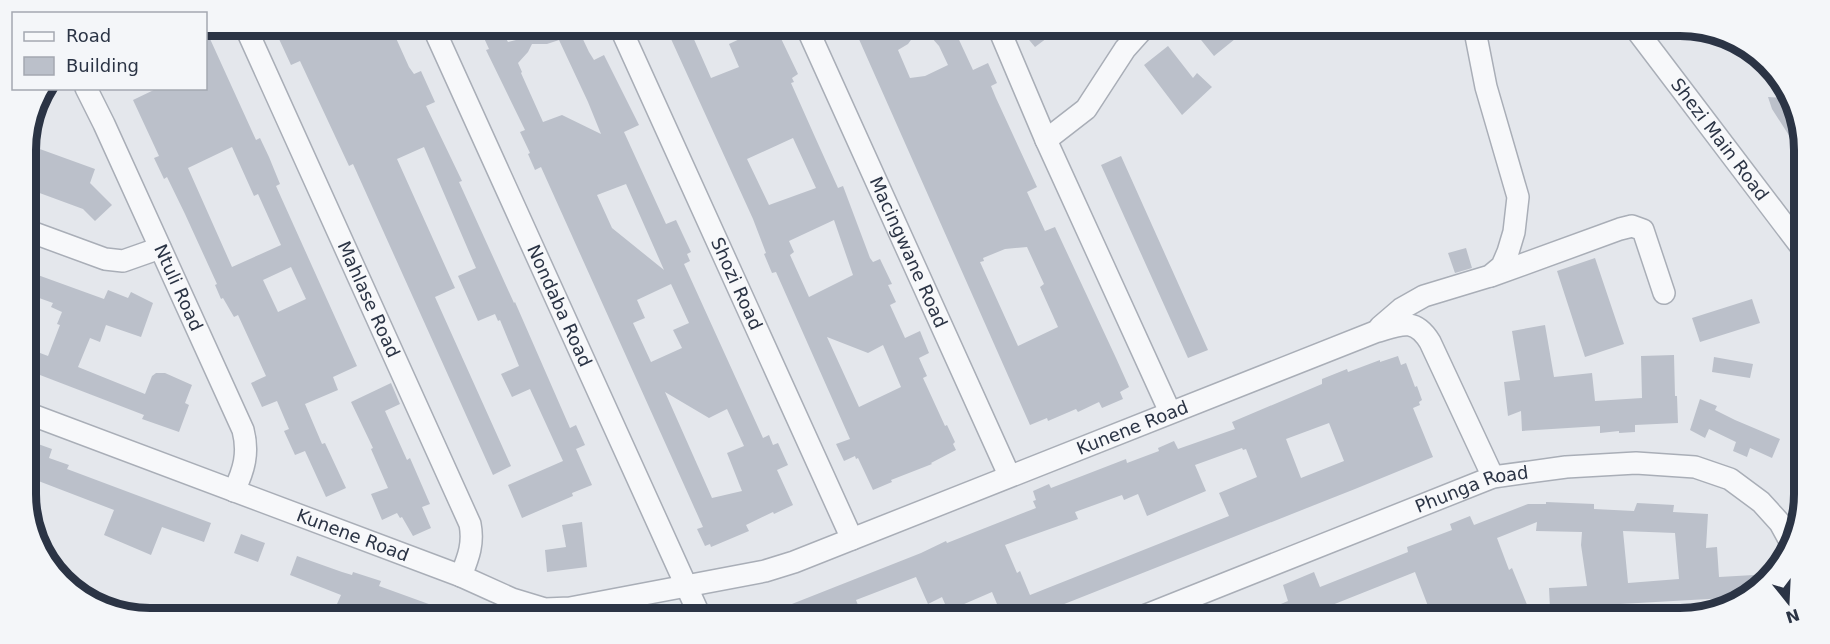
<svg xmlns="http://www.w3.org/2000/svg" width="1830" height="644" font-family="'DejaVu Sans',sans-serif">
<rect width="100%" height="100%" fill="#e4e7ec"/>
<path fill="#bbc0ca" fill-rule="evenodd" d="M309 26 391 27 409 67 414 74 421 71 435 102 426 106 462 181 459 182 514 303 515 302 570 428 576 425 585 445 576 449 592 485 572 493 573 496 522 518 508 485 563 461 530 389 512 397 501 374 519 366 500 320 498 321 495 314 478 321 458 276 476 268 424 147 397 159 455 288 435 297 511 466 493 475 353 164 349 166 300 61 291 65 279 39Z
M479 27H500L508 42 520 39 533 38 538 27H587L588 30 580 33 589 52 594 60 604 55 639 125 624 132 666 224 676 220 691 252 687 254 690 261 684 264 763 438 769 435 773 445 778 443 788 465 777 470 793 505 774 514 773 512 746 525 749 531 711 547 710 544 705 546 697 529 703 527 541 167 535 170 528 154 530 153 520 132 525 130 486 50 489 49ZM559 40 588 102 601 134 562 115 543 122 521 73 522 72 518 63 528 52 532 44H547ZM626 184 664 270 612 228 597 195ZM671 284 689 323 673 330 682 348 651 362 633 323 645 318 637 300ZM665 392 709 418 727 409 744 446 727 453 742 491 712 498Z
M666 28H689L711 78 739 67 729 44 746 36 743 28H776L798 74 792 78 794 82 791 83 815 137 838 188 843 186 870 258 873 262 880 259 892 284 888 285 896 302 890 305 905 338 920 331 929 353 919 358 927 376 923 378 945 426 947 425 955 442 953 444 956 450 931 463 932 464 891 480 892 482 873 490 858 458 856 459 855 456 844 461 836 444 850 439 776 272 772 273 764 254 766 253 753 219ZM793 138 816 188 769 205 747 159ZM834 220 853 275 809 297 790 255 794 252 789 241ZM827 337 868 353 883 345 901 387 859 407Z
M854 28 919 29 908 44 898 50 910 78 925 76 948 65 939 46 924 29H954L973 70 988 63 997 83 991 86 996 98 1037 187 1027 192 1045 231 1055 227 1116 358 1129 387 1120 392 1123 399 1102 408 1099 402 1078 412 1076 409 1048 421 1047 418 1030 425ZM1027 247 1044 284 1040 287 1058 327 1018 346 980 262 984 261 983 258 1005 249Z
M1020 29H1059L1035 47Z
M206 30 256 140 260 138 269 157 280 184 276 186 357 366 333 377 338 390 305 404 322 444 325 443 346 488 326 497 305 451 295 455 284 431 289 429 277 401 262 407 251 383 266 376 238 315 234 317 223 298 221 299 215 285 217 284 185 214 167 177 164 179 154 158 159 156 133 100 158 88H206ZM232 147 254 196 258 194 281 245 232 267 188 168ZM291 267 306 299 278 312 263 280Z
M1193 30H1228L1235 39 1214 56Z
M1168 46 1193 78 1197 73 1212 87 1182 115 1144 65Z
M1768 97 1782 98 1785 101 1790 137 1772 109Z
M26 144 95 169 90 183 112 205 95 221 83 209 26 188Z
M1121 156 1208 350 1188 358 1101 165Z
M1466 248 1472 268 1455 273 1448 253Z
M1595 258 1624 344 1585 357 1557 271Z
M35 274 104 299 108 290 128 298 131 292 153 303 141 337 106 325 100 342 90 338 78 367 145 394 152 376 156 373H165L192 385 185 403 189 405 179 432 142 419 144 415 27 370V348L48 356 60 325 57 324 62 312 51 307 53 303 28 294Z
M1752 299 1760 323 1700 342 1692 318Z
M1545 325 1554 377 1592 373 1595 401 1642 398 1641 356 1674 355 1675 396H1677L1678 423 1635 425V432L1619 433V431L1600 433V426L1522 431 1521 411 1508 416 1504 382 1520 380 1512 331Z
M1398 356 1401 365 1406 363 1415 387 1417 386 1422 400 1419 402 1420 405 1413 408 1433 457 1355 489 1034 616H1002L992 592 948 611 942 597 928 604 916 577 856 600 862 615H764L921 553 946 541 947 543 1036 508 1033 501 1036 500 1033 491 1049 484 1051 488 1126 459 1127 463 1159 451 1158 448 1174 441 1178 449 1235 429 1232 422 1322 384V379L1347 369 1348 372 1380 360V362ZM1329 423 1344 461 1301 478 1286 439ZM1242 448 1243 450 1246 449 1257 477 1219 493 1229 516 1030 595 1020 571 1017 573 1005 545 1078 519 1075 512 1122 495 1124 500 1138 494 1147 516 1206 491 1195 465Z
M1714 357 1753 364 1750 378 1712 372Z
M391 383 400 404 385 411 407 460 410 458 430 504 422 507 431 528 413 536 402 517 400 518 397 513 382 520 371 494 388 488 371 449 373 448 351 402Z
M1700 399 1717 406 1715 410 1735 420 1780 439 1772 458 1750 448 1747 457 1733 451 1736 442 1709 429 1705 438 1690 430Z
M27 440 52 449 49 458 69 465 67 469 211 523 204 542 162 527 151 555 104 535 114 510 28 477Z
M1546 502 1594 504V509L1634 511 1637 503 1674 505 1673 512 1708 514 1706 548 1717 547 1719 577 1754 575 1755 593 1744 597 1550 608 1549 588 1587 586 1581 545 1582 532 1536 531 1537 522 1497 538 1509 570 1512 568 1530 612 1517 618 1401 617 1428 606 1415 572 1302 617H1250L1288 601 1283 585 1314 572 1320 587 1408 552 1407 547 1452 530 1450 524 1470 516 1474 525 1528 504H1546ZM1623 531 1675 533 1679 579 1628 583Z
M582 522 587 567 547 572 545 550 566 547 562 525Z
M241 534 265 543 258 562 234 553Z
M297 556 342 572 352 575 353 572 381 581 379 586 448 611 447 613H333L341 595 290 575Z"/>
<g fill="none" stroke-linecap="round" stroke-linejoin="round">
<defs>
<g id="minor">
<path id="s1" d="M245 26 470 524C474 544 468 558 461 576"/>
<path id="s2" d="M433 27 699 614"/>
<path id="s3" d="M620 27 852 539"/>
<path id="s4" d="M807 28 1009 475"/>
<path d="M999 29 1046 140 1170 412"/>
<path id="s5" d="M1638 32 1802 248"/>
<path id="s6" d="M86 88 104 124 243 430C249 453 244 470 234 491"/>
<path d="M1046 140 1086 109 1125 49 1142 30"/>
<path d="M26 230 105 259 123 261 160 248"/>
<path d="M1491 276 1620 229 1632 226 1643 230 1664 293"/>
<path d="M1380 327 1401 309 1424 296 1490 276 1502 266 1508 252 1514 232 1518 197 1486 87 1475 31"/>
<path id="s7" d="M27 413 461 576 512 599 545 609 570 608 765 571 794 562 1375 332C1400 325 1414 316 1430 342L1493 477"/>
<path id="s8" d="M1144 616 1493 477 1566 467 1636 463 1695 467 1730 479 1761 502 1780 523 1791 543"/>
</g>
</defs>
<use href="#minor" stroke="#a9aeb7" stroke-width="24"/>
<use href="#minor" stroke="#f7f8fa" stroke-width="21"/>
</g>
<g text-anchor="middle" stroke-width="4.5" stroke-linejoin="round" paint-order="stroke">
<g font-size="18" fill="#2b3445" stroke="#f4f6f9">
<text dy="6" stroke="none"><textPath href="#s5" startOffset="135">Shezi Main Road</textPath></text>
<text dy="6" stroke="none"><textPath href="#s4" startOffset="246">Macingwane Road</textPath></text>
<text dy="6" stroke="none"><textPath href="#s3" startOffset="282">Shozi Road</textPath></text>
<text dy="6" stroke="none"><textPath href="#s6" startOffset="220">Ntuli Road</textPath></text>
<text dy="6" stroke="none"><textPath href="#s1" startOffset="300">Mahlase Road</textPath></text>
<text dy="6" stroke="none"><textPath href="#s2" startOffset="306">Nondaba Road</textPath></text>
<text dy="6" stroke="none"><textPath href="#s7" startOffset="1172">Kunene Road</textPath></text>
<text dy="6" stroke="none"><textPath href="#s8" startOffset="352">Phunga Road</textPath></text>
<text dy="6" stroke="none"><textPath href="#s7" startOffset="348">Kunene Road</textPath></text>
</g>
</g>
<path d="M0 0H1830V644H0ZM150 36H1680A114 114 0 0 1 1794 150V494A114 114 0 0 1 1680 608H150A114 114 0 0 1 36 494V150A114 114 0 0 1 150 36Z" fill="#f4f6f9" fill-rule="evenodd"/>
<path fill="none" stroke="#2b3445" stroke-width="8" d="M150 36H1680A114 114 0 0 1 1794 150V494A114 114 0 0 1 1680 608H150A114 114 0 0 1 36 494V150A114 114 0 0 1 150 36Z"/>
<rect x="12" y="12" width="195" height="78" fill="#f4f6f9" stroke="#a4a8b1" stroke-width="1.5"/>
<rect x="24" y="32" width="30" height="9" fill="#f7f8fa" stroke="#a4a8b1" stroke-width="1.5"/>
<text x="66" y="42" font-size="18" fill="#2b3445">Road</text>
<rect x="24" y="57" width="30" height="18" fill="#bbc0ca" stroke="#a4a8b1" stroke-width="1.5"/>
<text x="66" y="72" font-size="18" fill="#2b3445">Building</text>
<g transform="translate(1788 602) rotate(162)" stroke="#f4f6f9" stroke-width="4.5" paint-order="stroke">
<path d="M0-4.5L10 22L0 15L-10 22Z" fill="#2b3445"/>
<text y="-9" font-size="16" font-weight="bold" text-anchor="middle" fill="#2b3445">N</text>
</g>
</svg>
